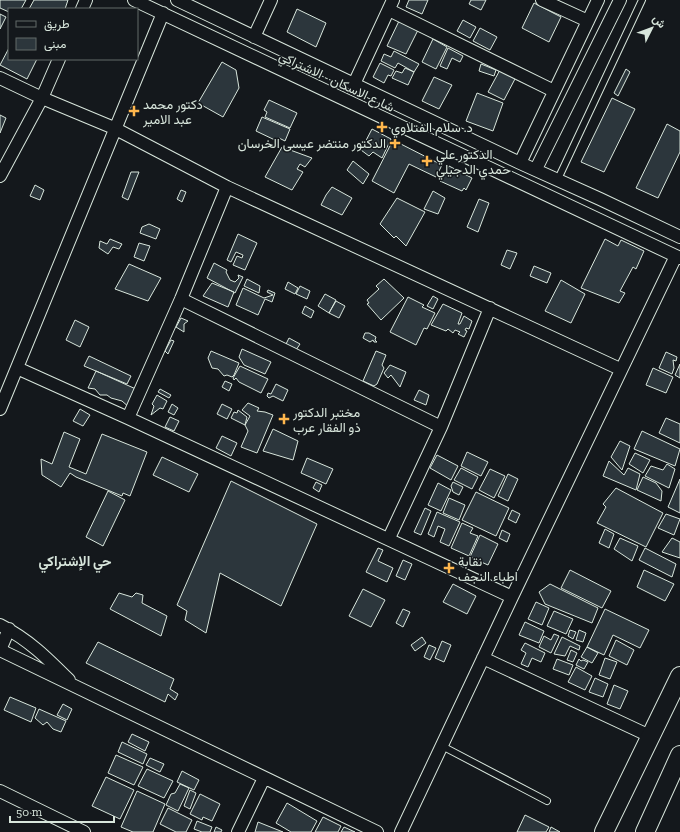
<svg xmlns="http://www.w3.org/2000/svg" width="680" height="832" font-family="'Zilla Slab',Vazirmatn,serif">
<rect width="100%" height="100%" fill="#14181c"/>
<path fill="#2c363c" stroke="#d8e6dc" d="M0 0H26L21 9H9V12L0 8Z
M34 0H68L65 9H29Z
M409 0H428L422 14 406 7Z
M471 0H486L481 10 469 4Z
M534 3 561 17 549 42 522 28Z
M297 9 326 23 316 47 287 32Z
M0 14 6 17 0 29Z
M463 20 476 27 470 38 457 31Z
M399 21 418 30 406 54 387 46Z
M480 28 497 37 490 50 473 41Z
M433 39 447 47 436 69 422 62Z
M9 48V59H37L27 79 0 65Z
M448 48 463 56 460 62 452 58 447 69 440 66Z
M394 51 419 64 414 72 398 63 395 68 381 61 384 54 391 57Z
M222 62 236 70 239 88 223 117 198 103Z
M380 63 394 70 391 76 388 75 384 83 373 77Z
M481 64 496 70 494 76 479 71Z
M405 68 414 72 408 85 392 78 396 71 402 73Z
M501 68 516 77 504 100 488 92Z
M626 69 630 72 618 96 614 93Z
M434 77 452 85 439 109 422 101Z
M477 93 503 103 493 131 466 121Z
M612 98 635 109 604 172 581 162Z
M269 100 297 113 290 128 265 117 267 112 264 110Z
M0 115 6 118 0 133Z
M262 117 290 129 285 141 279 138 277 141 256 131Z
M667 124 680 131V152L658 198 636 188Z
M372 129 391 139 382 158 373 152 369 156 361 150Z
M393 140 442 165 436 177 409 164 394 193 372 181Z
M282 147 312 158 305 167 300 164 297 169 303 172 292 190 265 177Z
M353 161 369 174 363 184 347 170Z
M449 166 472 178 466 190 464 188 462 191 440 181Z
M131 172H139L128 200 122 197Z
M35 185 44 190 40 200 30 196Z
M332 187 352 198 342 215 321 205 326 195Z
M181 190 186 192 182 202 177 199Z
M433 191 445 198 438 214 424 209Z
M397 198 425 212 406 246 396 236 394 238 380 224Z
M479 199 489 203 478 232 467 227Z
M149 224 160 229 156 239 140 233 142 227Z
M238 234 257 243 245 270 233 265 237 256 242 258 243 255 236 252 231 262 227 260Z
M110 239 122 244 119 249 113 247 108 254 99 248 100 241 107 244Z
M605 239 618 246 621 240 644 251 636 269 633 267 620 291 625 293 619 303 581 288Z
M139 243 150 246 144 261 134 257Z
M507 250 517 253 510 269 501 265Z
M214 263 227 270 226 272 230 280 235 282 239 278 238 275 243 277 235 293 207 278Z
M129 264 161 278 148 301 115 289Z
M534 266 551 273 547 283 530 276Z
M247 279 260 286 259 293 244 286Z
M384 279 404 298 381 320 367 304 369 303 367 300 379 289 376 286Z
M561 280 585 294 571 323 545 311Z
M288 282 298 288 295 294 285 289Z
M212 283 234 292 228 307 203 296Z
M300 286 310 291 307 299 296 294Z
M243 288 264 298 273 295 267 292 268 290 275 293 272 302 265 299 258 315 236 305Z
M325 294 336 300 329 313 318 306Z
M433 296 438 299 433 309 427 306Z
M408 297 424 305 422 307 435 313 427 329 424 328 416 345 390 332Z
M336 301 345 306 339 318 329 313Z
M443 304 462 313 458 324H460L464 316 472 321 469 329 466 328 465 330 467 331 464 337 458 334 460 332 455 330 453 333 448 329 446 331 431 325Z
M305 306 314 311 311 318 302 313Z
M181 318 188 321 184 324V332L176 327Z
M75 320 89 327 80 347 66 340Z
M365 333H369L376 337 375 340 377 342H374L373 340 370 342 363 338Z
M289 338 300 344 296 350 286 344Z
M171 340 174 341 168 354 165 351Z
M242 349 271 362 265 374 244 365 239 357Z
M211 351 239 363 234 375 232 377 227 375 224 376 218 369 212 368 208 358Z
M376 351 386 355 382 365 384 368 377 384 374 386 363 381Z
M666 352 677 357 676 361 673 360 674 368 672 374 659 368Z
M89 356 131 376 127 384 84 366Z
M680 364V378L675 375Z
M390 365 406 372 400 387 391 375 388 378 384 373Z
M240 366 268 379 261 393 239 382 236 378 234 380 233 378Z
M653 368 673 377 666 393 646 385Z
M96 371 138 390 130 408 122 401 111 398 107 395H100L95 389 88 388Z
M225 381 232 384 229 391 222 387Z
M276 384 288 390 283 401 273 396 269 398 267 396 268 393 271 394Z
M160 389 171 395 169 398 158 392Z
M419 390 429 395 426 405 414 400Z
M157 395 167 401 163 409 160 408 151 415 154 406 152 404Z
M248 403 259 408 257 411 265 412 273 415 257 453 241 447 248 431 245 425 250 416 242 410Z
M172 404 178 408 174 415 168 412Z
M222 404 232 409 227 419 217 414Z
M80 409 90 415 83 426 73 421Z
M238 410 247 417 245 425 231 418 234 412 237 413Z
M170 417 179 421 174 431 165 427Z
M666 418 680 424V443L659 433Z
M273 429 298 441 293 460 263 451Z
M642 431 680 449 675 466 634 449Z
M64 432 80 439 69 467 86 474 102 434 147 452 130 496 123 493 122 496 76 477 70 473 61 487 42 475 41 459 52 464Z
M222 436 237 443 231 456 216 448Z
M620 441 630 446 622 470 611 457Z
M467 452 488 462 481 476 461 466Z
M635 453 650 460 643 473 629 464Z
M437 455 458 466 451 480 430 468Z
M162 457 198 474 189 492 153 475Z
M307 458 333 469 326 484 301 473Z
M609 461 624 475 628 468 640 474 636 490 603 476Z
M667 464 675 469 669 488 645 476 651 466 663 470Z
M461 468 478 477 472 489 454 480Z
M490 469 505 476 494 498 479 490Z
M508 474 518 479 508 501 498 496Z
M643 477 656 483 662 491 661 501 637 490Z
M680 479V513L668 507Z
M231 481 317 524 281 606 220 573 206 633 185 620 187 611 177 605Z
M316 482 322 485 319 492 313 488Z
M453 482 463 487 459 495 453 492 451 486Z
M438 483 451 490 441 511 428 505Z
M616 488 663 513 646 547 597 523 606 507 603 504Z
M108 491 125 500 103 546 86 537Z
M476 492 509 508 496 536 462 520Z
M449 498 465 505 459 520 443 513Z
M425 508 431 511 421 535 414 532Z
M512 510 520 514 516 523 508 519Z
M437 512 460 522 449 546 440 542 445 529 438 526 434 537 428 534Z
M666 514 680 519 674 535 658 528Z
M462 523 473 528 470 533 478 536 469 556 451 548Z
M605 529 614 534 609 548 599 543Z
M502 530 510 534 507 542 499 538Z
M480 535 498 544 488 565 470 557Z
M620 538 638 546 632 561 614 549Z
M672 538 680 542V558L662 552Z
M378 548 383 550 378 561 393 568 387 582 366 572Z
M645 548 676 564 672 577 639 560Z
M403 560 412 564 405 580 396 576Z
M570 570 611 591 602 608 561 588Z
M644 570 674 584 665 601 637 587Z
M453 584 476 596 467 614 443 602Z
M550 584 598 608 592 623 545 604 539 592Z
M363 589 385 600 371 627 349 616Z
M119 593 132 597 136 593 143 595 142 603 167 616 161 636 110 609Z
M536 602 549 608 542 625 528 619Z
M403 609 410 612 403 627 396 623Z
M605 609 649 630 640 648 613 635 604 655 587 647Z
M554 611 573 619 566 634 547 626Z
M525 622 544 631 539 643 519 635Z
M570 630 576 632 573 639 568 636Z
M579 630 586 633 583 642 576 640Z
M554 634 559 636 551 653 539 647 544 636 551 640Z
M422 637 426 643 415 651 411 645Z
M562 637 580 646 579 650 570 646 565 656 554 654Z
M616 640 634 650 627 665 609 656Z
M442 641 451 645 444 662 435 658Z
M98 642 174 679 170 689 178 694 175 700 168 694 165 702 86 663Z
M525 643 545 653 541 662 532 658 528 667 521 664 526 653 521 650Z
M429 645 436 648 430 660 424 657Z
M587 647 598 653 592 663 581 657Z
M571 650 577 653 573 662 567 660Z
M605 658 617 662 610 679 599 675Z
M557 659 573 665 569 675 553 669Z
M579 659 581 661 583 660 588 662 584 669 576 665Z
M576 667 592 676 585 690 568 682Z
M595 678 608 684 603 697 589 692Z
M614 685 628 691 620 709 607 704Z
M10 697 36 708 31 722 4 710Z
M63 704 72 709 67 720 57 715Z
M39 709 66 721 61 732 53 729 47 722 43 725 35 718Z
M132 734 149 742 145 751 128 742Z
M122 742 147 754 143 764 118 752Z
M116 755 143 767 134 785 108 773Z
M150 758 164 764 160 772 146 765Z
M147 769 173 781 164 798 138 786Z
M182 771 199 780 194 790 177 782Z
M106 777 134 790 120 819 92 806Z
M180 784 189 788 178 811 166 805 171 794 175 793Z
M190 790 196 793 190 809 184 806Z
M137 791 165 804 153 832H133L121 827Z
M200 794 220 804 212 821 203 817 202 820 190 814Z
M287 803 317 821 311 832H291L276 823Z
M168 808 192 820 186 832H176L160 824Z
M525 815 549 827 546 832H517Z
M323 817 341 826 338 832H315Z
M197 821 212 827 210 832H202L194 829Z
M258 822 283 832H255Z
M216 827 222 830 221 832H214Z
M344 827 355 832H341Z
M551 827 560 832H549Z"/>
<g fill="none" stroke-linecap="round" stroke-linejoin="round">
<defs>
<path id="lane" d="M558 179 642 0
M442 746 547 801"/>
<path id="street" d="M134 0 680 258
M177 0 520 163 600 199 680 237
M542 0 588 21
M82 9 86 0
M389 10 554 91
M254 37 271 0
M0 78 42 98 114 128 227 187 620 369
M354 84 393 0
M520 163 598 0
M536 169 620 0
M0 176 42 98 59 59
M181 299 441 427
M17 368 128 418 512 597
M0 409 163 13
M128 418 181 299 227 187
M389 538 441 427 490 308
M0 625C28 639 47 658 69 680
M0 650 377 832
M0 650 9 629
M483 658 652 737
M0 791 84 832
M238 832 264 778
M401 832 512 597 676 256"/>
<path id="secondary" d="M604 832 680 676
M645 832 680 755"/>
</defs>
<use href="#lane" stroke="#d8e6dc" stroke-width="8"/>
<use href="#street" stroke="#d8e6dc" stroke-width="14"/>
<use href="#secondary" stroke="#d8e6dc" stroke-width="20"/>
<use href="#lane" stroke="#14181c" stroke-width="6"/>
<use href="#street" stroke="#14181c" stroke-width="12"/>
<use href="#secondary" stroke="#14181c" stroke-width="18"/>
</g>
<g fill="#ffb74d" stroke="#14181c" stroke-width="1.5">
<path d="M132 105h4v4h4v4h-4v4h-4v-4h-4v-4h4z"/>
<path d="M380 121h4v4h4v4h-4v4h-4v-4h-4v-4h4z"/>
<path d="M393 137h4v4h4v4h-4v4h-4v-4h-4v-4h4z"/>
<path d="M425 155h4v4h4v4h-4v4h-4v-4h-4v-4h4z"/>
<path d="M282 413h4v4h4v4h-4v4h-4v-4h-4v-4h4z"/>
<path d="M447 562h4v4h4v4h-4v4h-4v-4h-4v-4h4z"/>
</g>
<g text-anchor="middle" stroke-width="3" stroke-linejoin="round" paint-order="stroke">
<g font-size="13" fill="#d8e6dc" stroke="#14181c">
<text transform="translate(337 81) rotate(25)" y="5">شارع الاسكان - الاشتراكي</text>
</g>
<g font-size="13" fill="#d8e6dc" stroke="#14181c" text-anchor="start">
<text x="143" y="109">دكتور محمد<tspan x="143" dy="15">عبد الامير</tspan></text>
<text x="391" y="132">د. سلام الفتلاوي</text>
<text x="386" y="148" text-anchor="end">الدكتور منتضر عيسى الخرسان</text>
<text x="436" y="159">الدكتور علي<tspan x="436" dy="15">حمدي الدجيلي</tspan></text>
<text x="293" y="417">مختبر الدكتور<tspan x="293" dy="15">ذو الفقار عرب</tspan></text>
<text x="458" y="566">نقابة<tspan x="458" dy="15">اطباء النجف</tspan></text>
</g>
<g font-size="14" font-weight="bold" fill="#d8e6dc" stroke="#14181c">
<text x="75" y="566">حي الإشتراكي</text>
</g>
</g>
<rect x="8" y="8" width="130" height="52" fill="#14181c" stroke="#626a69"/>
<rect x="16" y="21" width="20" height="6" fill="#14181c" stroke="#626a69"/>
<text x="44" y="28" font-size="12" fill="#d8e6dc">طريق</text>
<rect x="16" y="38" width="20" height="12" fill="#2c363c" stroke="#626a69"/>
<text x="44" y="48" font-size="12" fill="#d8e6dc">مبنى</text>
<g transform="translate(652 28) rotate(48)" stroke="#14181c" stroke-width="3" paint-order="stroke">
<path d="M0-3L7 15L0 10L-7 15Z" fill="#d8e6dc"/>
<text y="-6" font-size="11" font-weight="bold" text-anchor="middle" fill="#d8e6dc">ش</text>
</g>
<path d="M10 816v6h104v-6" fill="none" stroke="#d8e6dc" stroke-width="2"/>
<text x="16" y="816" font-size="12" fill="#d8e6dc" stroke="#14181c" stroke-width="3" paint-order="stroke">50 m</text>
</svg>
